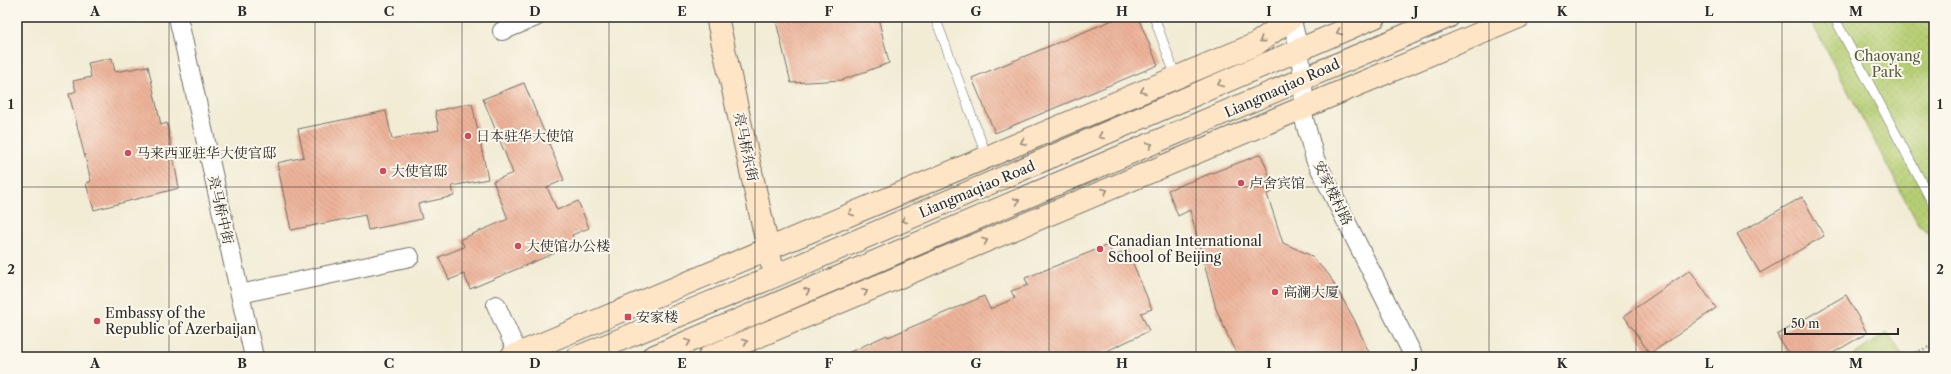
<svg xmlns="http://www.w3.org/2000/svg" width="1951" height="374" font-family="'Libre Caslon Text','Noto Serif SC',serif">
<defs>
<pattern id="park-dots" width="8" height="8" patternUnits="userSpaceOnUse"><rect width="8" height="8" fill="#b5ce73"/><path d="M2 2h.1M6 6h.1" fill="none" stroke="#9cb164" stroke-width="1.8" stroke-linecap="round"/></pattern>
<pattern id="building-back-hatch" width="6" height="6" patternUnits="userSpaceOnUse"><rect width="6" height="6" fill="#edb39a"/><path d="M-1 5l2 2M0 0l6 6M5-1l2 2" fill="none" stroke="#cb9a85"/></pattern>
</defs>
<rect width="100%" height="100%" fill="#fbf7ec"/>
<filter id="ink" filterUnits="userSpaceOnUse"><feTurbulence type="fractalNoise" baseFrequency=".025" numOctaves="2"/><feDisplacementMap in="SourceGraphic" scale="8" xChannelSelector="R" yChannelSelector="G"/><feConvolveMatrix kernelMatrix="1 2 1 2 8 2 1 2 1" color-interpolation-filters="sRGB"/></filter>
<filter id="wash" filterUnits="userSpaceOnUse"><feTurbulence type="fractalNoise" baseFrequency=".012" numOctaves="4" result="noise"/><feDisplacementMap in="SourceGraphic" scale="16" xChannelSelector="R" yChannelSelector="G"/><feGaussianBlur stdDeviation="0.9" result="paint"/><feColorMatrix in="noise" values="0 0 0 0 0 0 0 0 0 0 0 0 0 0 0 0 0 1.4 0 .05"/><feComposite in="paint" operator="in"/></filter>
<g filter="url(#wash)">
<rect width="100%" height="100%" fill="#f2ecd5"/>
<path fill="url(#park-dots)" stroke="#707c4f" d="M1809 17H1934V238L1918 224Z
M1887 332 1903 357H1851Z"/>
<g id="blocks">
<path fill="url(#building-back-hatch)" d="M775 17H878L889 63 842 80 791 83Z
M1120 17H1138L1158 65 995 133 972 78Z
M112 58 115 72 148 66 161 125 167 123 179 188 94 210 86 184 91 181 69 94 76 91 73 81 91 77 88 63Z
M524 83 564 180 547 187 557 210 578 201 589 228 572 235 576 244 470 289 464 274 449 280 439 257 464 247 461 239 508 219 493 181 513 173 483 99Z
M472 103 488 179 452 186 454 196 418 204 422 219 368 230 365 215 291 230 277 163 304 157 298 129 386 111 392 139 439 130 435 111Z
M1261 154 1275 190 1267 194 1283 243 1310 255 1329 275 1354 319 1371 357H1239L1232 345 1216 309 1190 210 1178 216 1168 190Z
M1802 197 1824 236 1760 273 1737 234Z
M1108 245 1114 257 1127 249 1152 309 1141 313 1149 331 1094 357H1003L1002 353 992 357H839L887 335 888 337 984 296 990 309 1015 298 1011 291 1028 285 1025 278Z
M1690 270 1716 308 1650 354 1624 316Z
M1846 295 1867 333 1826 357H1790L1777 335Z"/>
</g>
</g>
<g filter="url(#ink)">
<use href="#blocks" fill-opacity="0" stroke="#716f66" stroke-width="1"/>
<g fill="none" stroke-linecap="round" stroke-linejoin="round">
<defs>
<path id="lane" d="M935 17 987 157
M1154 17 1176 77
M1834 17 1932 202 1934 201"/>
<path id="street" d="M178 17 254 357
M1291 17 1299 49 1303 78 1304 119 1315 159 1414 357
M502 31 536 17
M240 294 410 257
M496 305 518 354"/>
<path id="secondary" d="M717 17 771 262
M511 357 1256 44 1293 17
M578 357 775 276 1375 17
M652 357 1448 17
M709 357 1519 17"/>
</defs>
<use href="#lane" stroke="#716f66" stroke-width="10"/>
<use href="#street" stroke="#716f66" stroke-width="20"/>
<use href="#secondary" stroke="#716f66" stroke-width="24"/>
<path stroke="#716f66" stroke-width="2.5" stroke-dasharray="1 3" stroke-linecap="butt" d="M1905 357 1934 345"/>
<use href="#lane" stroke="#fff" stroke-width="9"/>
<use href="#street" stroke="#fff" stroke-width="18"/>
<use href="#secondary" stroke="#fee5c5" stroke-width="22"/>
</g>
<defs><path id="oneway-chevron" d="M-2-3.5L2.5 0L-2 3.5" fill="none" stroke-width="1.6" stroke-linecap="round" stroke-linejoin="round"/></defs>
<g stroke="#948878">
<use href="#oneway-chevron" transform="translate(1339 32) rotate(157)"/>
<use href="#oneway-chevron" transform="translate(1262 40) rotate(144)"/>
<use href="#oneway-chevron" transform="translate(1220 84) rotate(157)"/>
<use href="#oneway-chevron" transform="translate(1143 91) rotate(157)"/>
<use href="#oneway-chevron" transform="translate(1101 136) rotate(157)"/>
<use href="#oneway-chevron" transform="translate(1023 142) rotate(157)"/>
<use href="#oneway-chevron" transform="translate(1150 145) rotate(-23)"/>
<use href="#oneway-chevron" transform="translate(1105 191) rotate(-23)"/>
<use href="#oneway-chevron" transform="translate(1017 201) rotate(-23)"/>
<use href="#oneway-chevron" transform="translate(851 213) rotate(157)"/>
<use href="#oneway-chevron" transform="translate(904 220) rotate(157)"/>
<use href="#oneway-chevron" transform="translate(985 241) rotate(-23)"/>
<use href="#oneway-chevron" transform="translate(807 291) rotate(-23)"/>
<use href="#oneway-chevron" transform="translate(865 292) rotate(-23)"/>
<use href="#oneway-chevron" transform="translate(688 342) rotate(-23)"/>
<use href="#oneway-chevron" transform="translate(745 342) rotate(-23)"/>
</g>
</g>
<path fill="none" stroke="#2b2b2b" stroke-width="1" stroke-opacity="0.55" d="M169 17V357M315 17V357M462 17V357M609 17V357M755 17V357M902 17V357M1049 17V357M1196 17V357M1342 17V357M1489 17V357M1636 17V357M1782 17V357M17 187H1934"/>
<g fill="#d1495b" stroke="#fbf7ec" stroke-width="1.5">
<circle cx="468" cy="136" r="4"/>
<circle cx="128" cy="153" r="4"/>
<circle cx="383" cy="171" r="4"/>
<circle cx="1241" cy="183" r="4"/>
<circle cx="518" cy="246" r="4"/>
<circle cx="1100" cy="249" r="4"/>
<circle cx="1275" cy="292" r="4"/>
<rect x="624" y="313" width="8" height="8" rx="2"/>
<circle cx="97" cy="321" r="4"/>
</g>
<g text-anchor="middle" stroke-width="4" stroke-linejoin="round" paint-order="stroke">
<g font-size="14" fill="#545c41" stroke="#fbf7ec">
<text x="1887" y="61">Chaoyang<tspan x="1887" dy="16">Park</tspan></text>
</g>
<g font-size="14" fill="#2b2b2b" stroke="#fbf7ec">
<text transform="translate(1282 88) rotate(-24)" y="5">Liangmaqiao Road</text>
<text transform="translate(746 147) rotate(78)" y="5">亮马桥东街</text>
<text transform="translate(977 189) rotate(-23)" y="5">Liangmaqiao Road</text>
<text transform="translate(1333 193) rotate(64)" y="5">安家楼村路</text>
<text transform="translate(221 210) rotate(77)" y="5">亮马桥中街</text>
</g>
<g font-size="14" fill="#2b2b2b" stroke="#fbf7ec" text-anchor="start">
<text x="476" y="141">日本驻华大使馆</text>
<text x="136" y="158">马来西亚驻华大使官邸</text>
<text x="391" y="176">大使官邸</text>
<text x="1249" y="188">卢舍宾馆</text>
<text x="1108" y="246">Canadian International<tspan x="1108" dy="16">School of Beijing</tspan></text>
<text x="526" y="251">大使馆办公楼</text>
<text x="1283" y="297">高澜大厦</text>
<text x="105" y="318">Embassy of the<tspan x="105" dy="16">Republic of Azerbaijan</tspan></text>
<text x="636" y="322">安家楼</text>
</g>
</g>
<rect width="1951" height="374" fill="none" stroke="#fbf7ec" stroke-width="44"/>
<path d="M1785 328v6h113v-6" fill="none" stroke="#2b2b2b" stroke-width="2"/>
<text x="1791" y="328" font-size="12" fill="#2b2b2b" stroke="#fbf7ec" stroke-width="3" paint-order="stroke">50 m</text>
<rect x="22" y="22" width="1907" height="330" fill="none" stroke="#2b2b2b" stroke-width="1.5"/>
<g font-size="13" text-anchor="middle" font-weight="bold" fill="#2b2b2b">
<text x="95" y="16">A</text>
<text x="242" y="16">B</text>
<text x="389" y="16">C</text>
<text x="535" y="16">D</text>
<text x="682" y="16">E</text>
<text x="829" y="16">F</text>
<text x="976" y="16">G</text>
<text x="1122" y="16">H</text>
<text x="1269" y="16">I</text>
<text x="1416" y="16">J</text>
<text x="1562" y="16">K</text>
<text x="1709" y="16">L</text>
<text x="1856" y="16">M</text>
<text x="11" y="109">1</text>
<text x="1940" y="109">1</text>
<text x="11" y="274">2</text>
<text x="1940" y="274">2</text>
<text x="95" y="368">A</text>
<text x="242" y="368">B</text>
<text x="389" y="368">C</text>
<text x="535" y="368">D</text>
<text x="682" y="368">E</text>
<text x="829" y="368">F</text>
<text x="976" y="368">G</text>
<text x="1122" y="368">H</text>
<text x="1269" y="368">I</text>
<text x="1416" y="368">J</text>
<text x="1562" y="368">K</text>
<text x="1709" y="368">L</text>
<text x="1856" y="368">M</text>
</g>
</svg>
